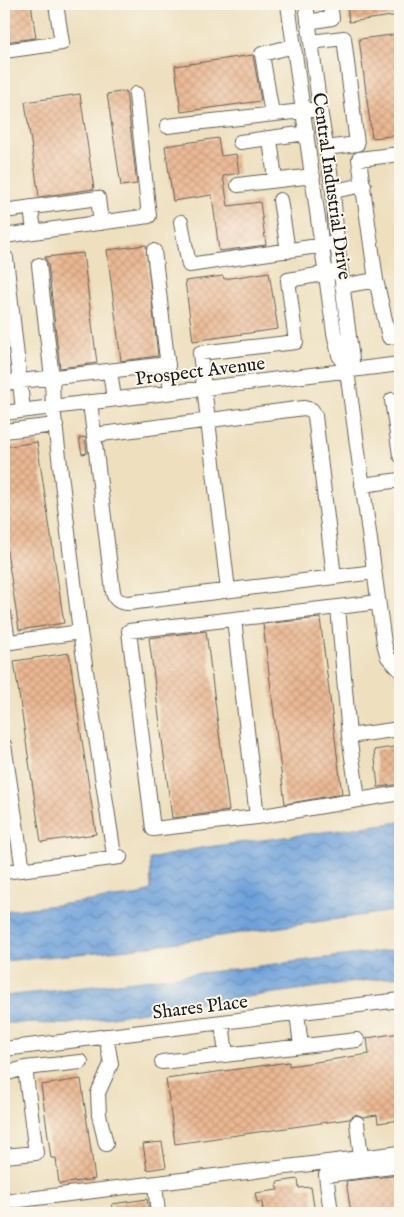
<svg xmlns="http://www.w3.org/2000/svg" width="404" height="1217" font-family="'IM FELL English',serif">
<defs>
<pattern id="water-waves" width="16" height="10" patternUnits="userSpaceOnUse" patternTransform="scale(1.25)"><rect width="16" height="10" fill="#6ea1da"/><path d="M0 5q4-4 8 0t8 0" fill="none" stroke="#5a82b0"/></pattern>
<pattern id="building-cross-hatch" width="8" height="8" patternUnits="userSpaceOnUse" patternTransform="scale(1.25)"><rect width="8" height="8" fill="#eab792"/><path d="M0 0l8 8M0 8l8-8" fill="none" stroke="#c89d7d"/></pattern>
</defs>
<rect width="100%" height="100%" fill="#fbf7ec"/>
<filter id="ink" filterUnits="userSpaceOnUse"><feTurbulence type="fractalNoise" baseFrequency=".02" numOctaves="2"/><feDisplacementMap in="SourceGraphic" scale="10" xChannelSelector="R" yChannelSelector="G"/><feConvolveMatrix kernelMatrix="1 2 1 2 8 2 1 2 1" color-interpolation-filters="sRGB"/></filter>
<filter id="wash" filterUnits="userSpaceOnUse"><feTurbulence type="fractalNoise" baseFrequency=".0096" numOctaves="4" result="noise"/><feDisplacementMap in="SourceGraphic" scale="20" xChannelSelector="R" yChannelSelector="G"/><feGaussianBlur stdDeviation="1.12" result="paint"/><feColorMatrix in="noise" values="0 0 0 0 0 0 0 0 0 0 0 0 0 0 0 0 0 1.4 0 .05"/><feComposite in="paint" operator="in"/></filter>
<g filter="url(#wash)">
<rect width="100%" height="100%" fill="#eee0bf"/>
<path fill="url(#water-waves)" stroke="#455e7b" d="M400 822V910L130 949 4 961V911L141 895 151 889 150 859 200 848Z
M400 949V976L180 1006 69 1024 4 1023V996L68 989Z"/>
<g id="blocks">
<path fill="url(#building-cross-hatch)" d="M4 4H31L36 38 4 42Z
M347 4H400V15L349 22Z
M400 34V135L372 138 359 39Z
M253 55 261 101 181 112 175 66Z
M126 91 137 184 121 186 107 94Z
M80 94 94 189 39 197 25 102Z
M218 138 221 156 236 154 239 173 223 176 228 206 260 202 266 245 219 251 212 195 173 201 165 146Z
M146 245 158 356 121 361 107 250Z
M83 253 97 363 60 368 48 264 45 257Z
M269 272 278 329 193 341 185 281 223 276 224 279Z
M85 437 87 453 82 454 79 438Z
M37 442 64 623 19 630 4 532V447Z
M320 618 342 794 285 804 263 624Z
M206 631 229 811 172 818 149 638Z
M69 653 96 834 41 842 14 661Z
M400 746V784L378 787 374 750Z
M400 1033V1120L378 1123 377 1115 363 1117 356 1114 349 1119 175 1144 166 1079 289 1062V1066L369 1054 367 1038Z
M81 1079 95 1179 59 1184 56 1158H51L41 1085Z
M162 1142 166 1167 147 1170 143 1144Z
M400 1175V1213H351L346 1181Z
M298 1179 299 1188 311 1187 315 1213H270L269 1210 263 1211 262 1202H257L255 1193 278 1190 277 1182Z
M147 1199 149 1213H114L112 1204Z"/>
</g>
</g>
<g filter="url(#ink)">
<use href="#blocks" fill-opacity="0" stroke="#666155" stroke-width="1"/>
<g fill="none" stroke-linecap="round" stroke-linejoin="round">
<defs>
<path id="minor" d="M288 4 334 333 339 355 347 371 384 643 388 657 400 670
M306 4 320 109 333 191 337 243 352 360 347 371
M308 22 332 18 330 4
M311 42 344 38 357 144 326 148
M4 51 62 43 56 4
M272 114 262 54 294 46
M167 126 311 110
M270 138 275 180
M240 142 307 133
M238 185 313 176
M333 191 364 185
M280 200 288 251
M31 207 34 232
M4 211 98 198 101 223
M181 222 189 265 331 244
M4 236 149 216 136 94
M154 251 171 392
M4 258H6L23 410
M376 280 359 159 400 154
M342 286 376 280 389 337 400 335
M110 371 114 399
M4 383 168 364
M392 400 400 455
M90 402 113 592C115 601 121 603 129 603L374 572
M4 413 400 364
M4 431 56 425
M94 435 304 408 312 410 315 416 334 577
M362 485 400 480
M228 590 200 353 296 342 288 280 341 271
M338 607 129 631 153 829 257 817 400 793
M4 614 8 642
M234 619 257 817
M80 632 114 855 111 858
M4 643 80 632 53 407 52 378 39 265
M349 736 338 607 378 602
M4 745 23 870
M358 799 349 736 400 729
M4 872 120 857
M297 1013 301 1046
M222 1022 226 1055
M106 1036 111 1064 98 1093 99 1115 106 1144
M4 1049 400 1000
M162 1062 357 1040
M4 1074 25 1068
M357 1123 361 1158
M4 1156 36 1153 25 1068 81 1062
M155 1184 158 1213
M4 1202 400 1153
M331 1213 326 1175 400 1166"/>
</defs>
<use href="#minor" stroke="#666155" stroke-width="16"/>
<use href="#minor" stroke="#fff" stroke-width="14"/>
</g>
</g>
<g text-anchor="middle" stroke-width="4" stroke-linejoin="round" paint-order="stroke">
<g font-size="19" fill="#1c1c1c" stroke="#fbf7ec">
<text transform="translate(333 186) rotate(82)" y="7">Central Industrial Drive</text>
<text transform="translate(200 370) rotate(-7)" y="7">Prospect Avenue</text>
<text transform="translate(200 1006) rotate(-7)" y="7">Shares Place</text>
</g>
</g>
<rect width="404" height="1217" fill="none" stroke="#fbf7ec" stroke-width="20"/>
</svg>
